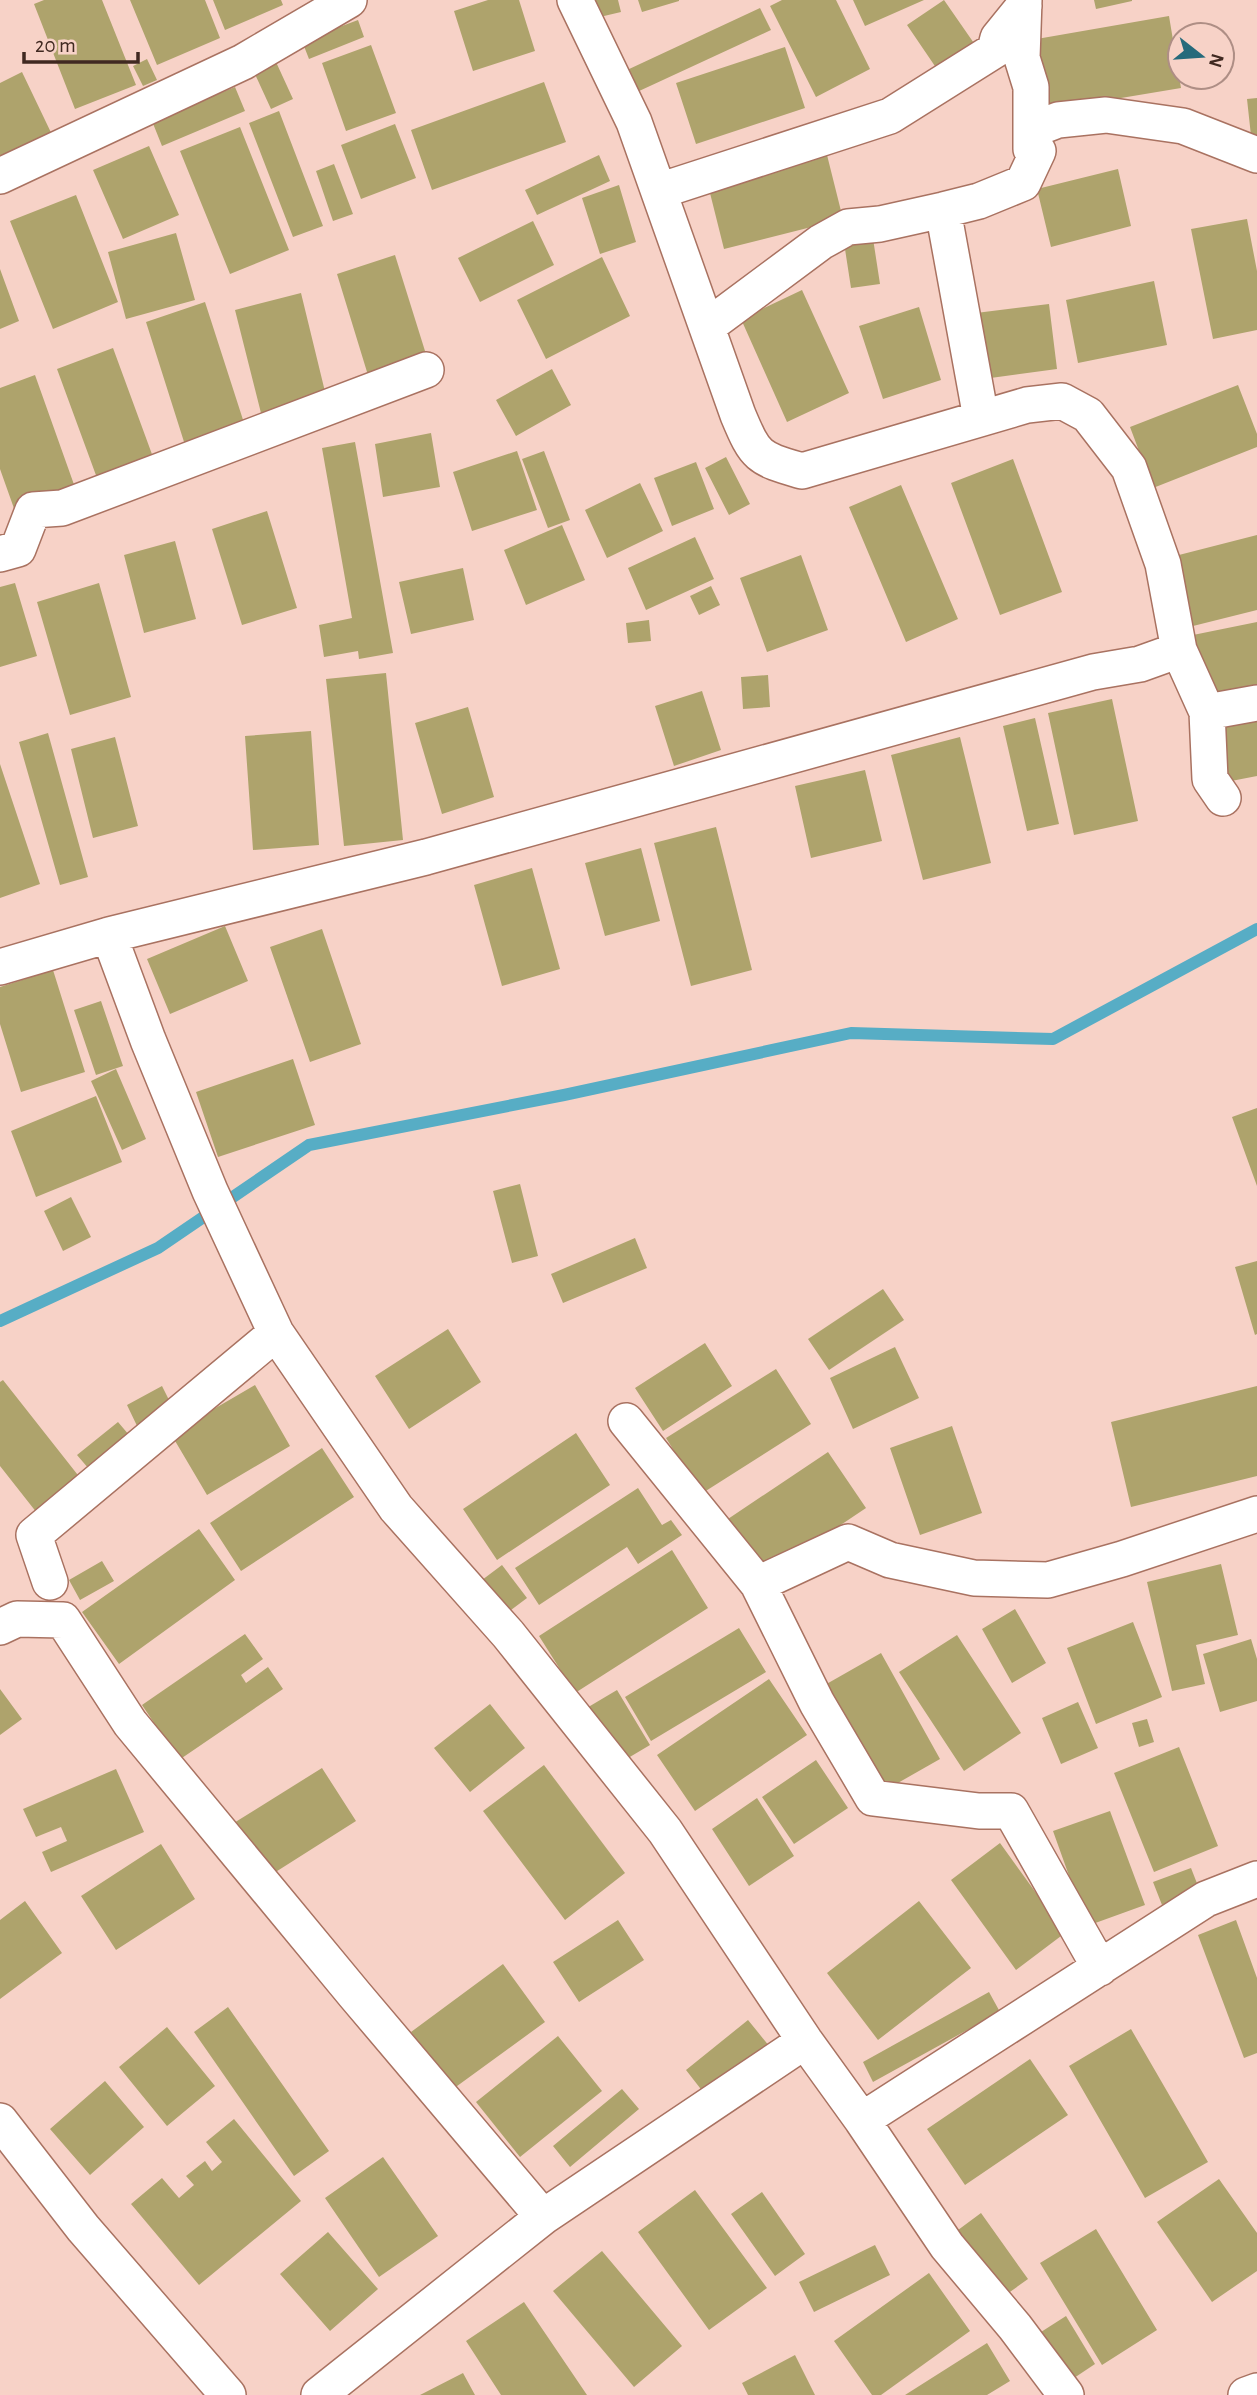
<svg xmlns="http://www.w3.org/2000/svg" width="1257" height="2395" font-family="'Alegreya Sans',sans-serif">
<rect width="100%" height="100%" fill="#f7d2c7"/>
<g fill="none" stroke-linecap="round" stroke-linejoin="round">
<path stroke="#57adc5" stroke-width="12" d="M0 1321 158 1248 309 1145 564 1095 851 1033 1053 1039 1257 929"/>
</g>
<path fill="#aea36c" d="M44 0H102L136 85 75 109 34 4Z
M130 0H205L220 38 157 65Z
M213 0H281L283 5 225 30Z
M488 0H519L535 51 473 71 454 11Z
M583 0H618L621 12 587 20Z
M638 0H679V1L642 12Z
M782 0H836L870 69 816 97 770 6Z
M853 0H924L865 26Z
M944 0 978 49 941 75 907 25Z
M1094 0H1132V1L1096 9Z
M760 8 771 30 637 92 627 70Z
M1169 16 1181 88 1043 111 1031 40Z
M358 20 364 37 309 59 302 41Z
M371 45 396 113 346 131 322 63Z
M785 47 805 108 696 144 676 83Z
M147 59 157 80 143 86 133 66Z
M276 62 293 99 271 109 254 72Z
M22 72 56 143 0 169V83Z
M544 82 566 142 432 190 411 130Z
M235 87 245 111 162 146 152 121Z
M1257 98V145H1252L1247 99Z
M279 111 323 226 293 237 249 123Z
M395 124 416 178 361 199 341 145Z
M240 127 289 250 230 274 180 151Z
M149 146 179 215 123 239 93 170Z
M826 151 843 219 724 249 707 181Z
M599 155 610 181 537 215 525 190Z
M334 164 353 214 333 221 316 171Z
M1118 169 1131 226 1051 247 1037 189Z
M619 185 636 242 600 254 582 198Z
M76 195 118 302 53 329 10 221Z
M1247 219 1257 271V330L1213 339 1191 229Z
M533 221 554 265 480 302 458 258Z
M872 232 880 284 851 288 843 236Z
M176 233 195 300 126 319 108 252Z
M395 255 430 367 371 385 337 274Z
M602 257 630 316 546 359 517 300Z
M0 269 19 321 0 329Z
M1154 281 1167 345 1078 363 1066 300Z
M802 290 849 393 787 422 741 319Z
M301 293 328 404 263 421 235 310Z
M205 302 245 426 185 445 146 322Z
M1049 304 1057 369 976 380 968 314Z
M919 307 941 380 883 399 859 326Z
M113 348 153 457 97 478 57 369Z
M552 369 571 405 516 436 496 400Z
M35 375 77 493 16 514 0 469V388Z
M1238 385 1257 434V447L1153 488 1130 427Z
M431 433 440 487 383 497 375 444Z
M355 442 393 653 359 659 358 651 324 657 319 625 352 618 322 448Z
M517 451 537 510 472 531 453 472Z
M544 451 570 520 548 528 522 459Z
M726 457 750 504 729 515 705 468Z
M1013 459 1062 592 1000 615 951 483Z
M696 462 714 509 672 526 654 478Z
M640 483 663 531 607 558 585 510Z
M901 485 958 619 906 642 849 507Z
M267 511 297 608 242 625 212 529Z
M562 525 585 580 526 605 504 550Z
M1257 535V610L1193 626 1175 556Z
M695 537 714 579 646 610 628 568Z
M175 541 196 619 144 633 124 555Z
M801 555 828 630 767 652 740 578Z
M463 568 474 620 411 634 399 582Z
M15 583 37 656 0 667V587Z
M99 583 131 697 70 715 37 602Z
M711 586 720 605 699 615 690 596Z
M649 620 651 641 628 643 626 623Z
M1257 622V686L1206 697 1193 635Z
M386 673 403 840 344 846 326 679Z
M768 675 770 707 743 709 741 677Z
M702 691 721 750 674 766 655 706Z
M1112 699 1138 821 1074 835 1048 713Z
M468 707 494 797 442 814 415 723Z
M1257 714V776L1226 782 1214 723Z
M1035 718 1059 824 1027 831 1003 726Z
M311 731 319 845 253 850 245 736Z
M48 733 88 877 60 885 19 742Z
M115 737 138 826 93 838 71 749Z
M960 737 991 863 923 880 891 755Z
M0 764 40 884 0 898Z
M865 770 882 841 811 858 795 786Z
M716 827 752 970 691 986 654 843Z
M641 848 660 921 605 936 585 863Z
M532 868 560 969 502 986 474 885Z
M225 926 248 981 170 1014 147 959Z
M322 929 361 1044 310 1062 270 947Z
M53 970 85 1072 21 1092 0 1024V987Z
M101 1001 123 1066 96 1075 74 1010Z
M293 1059 315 1125 218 1157 196 1092Z
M116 1069 146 1139 122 1150 91 1081Z
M96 1096 122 1162 36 1197 11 1131Z
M1257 1108V1186L1232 1117Z
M520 1184 538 1256 512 1263 493 1191Z
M71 1197 91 1237 63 1251 44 1211Z
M635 1238 647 1268 563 1303 551 1274Z
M1257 1261V1334L1255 1335 1235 1267Z
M883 1289 904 1320 829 1370 808 1339Z
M448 1329 481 1382 409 1429 375 1376Z
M705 1343 732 1386 663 1431 635 1388Z
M895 1347 919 1398 853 1429 830 1378Z
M776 1369 811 1424 701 1494 666 1438Z
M3 1380 81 1479 37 1513 0 1466V1382Z
M255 1385 290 1446 207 1495 171 1434Z
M162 1386 175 1412 139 1430 127 1405Z
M1257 1386V1476L1131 1507 1111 1422Z
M118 1422 135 1442 95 1476 77 1455Z
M952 1426 982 1513 920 1535 890 1448Z
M576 1433 610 1485 497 1560 463 1509Z
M322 1448 354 1497 241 1571 210 1523Z
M828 1452 866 1508 760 1579 722 1523Z
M638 1488 662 1525 671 1520 682 1535 638 1564 627 1547 539 1605 515 1568Z
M199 1529 235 1580 119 1664 82 1612Z
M672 1550 708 1608 575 1693 539 1636Z
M102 1561 114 1581 80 1600 69 1580Z
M1221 1564 1238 1635 1196 1645 1205 1684 1172 1691 1147 1582Z
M502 1565 527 1598 503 1616 478 1583Z
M1015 1609 1046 1663 1012 1683 982 1629Z
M1133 1622 1162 1697 1096 1724 1067 1648Z
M739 1628 766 1672 651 1741 625 1697Z
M245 1634 263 1659 241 1675 246 1683 268 1667 283 1689 179 1760 142 1705Z
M957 1635 1021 1733 964 1771 899 1672Z
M1251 1639 1257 1659V1701L1220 1712 1203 1654Z
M881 1653 940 1759 882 1792 823 1686Z
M769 1679 807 1735 695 1811 657 1755Z
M0 1689 22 1719 0 1735Z
M617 1690 650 1745 618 1764 585 1709Z
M1078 1702 1098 1748 1061 1764 1042 1718Z
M490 1704 525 1748 470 1792 434 1748Z
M1147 1719 1154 1742 1139 1747 1132 1723Z
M1179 1747 1218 1846 1154 1872 1114 1773Z
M816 1760 848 1808 794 1844 762 1797Z
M544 1765 625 1873 565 1920 483 1811Z
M322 1768 356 1821 263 1880 229 1826Z
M116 1769 144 1832 51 1872 42 1852 67 1841 61 1827 36 1837 23 1809Z
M757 1798 794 1856 749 1886 712 1829Z
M1110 1811 1145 1905 1087 1926 1053 1831Z
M1000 1843 1065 1933 1016 1970 951 1880Z
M161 1844 195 1899 116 1950 81 1896Z
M1191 1868 1200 1891 1162 1905 1153 1882Z
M25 1901 62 1953 0 1999V1920Z
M919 1901 971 1968 878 2040 827 1973Z
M618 1920 644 1960 579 2002 553 1962Z
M1236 1920 1257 1978V2053L1244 2058 1198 1935Z
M503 1964 545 2022 453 2089 411 2032Z
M989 1992 1000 2012 873 2082 863 2062Z
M228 2007 329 2151 294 2176 194 2032Z
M748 2020 770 2047 707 2097 686 2070Z
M167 2027 215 2086 167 2126 119 2067Z
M1131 2029 1208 2162 1145 2198 1069 2066Z
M558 2036 602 2091 520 2157 476 2102Z
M1030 2059 1068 2115 965 2185 927 2129Z
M105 2081 144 2127 90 2175 50 2129Z
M622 2089 639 2109 570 2167 553 2146Z
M234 2119 301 2201 199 2285 131 2204 162 2178 179 2198 194 2185 186 2176 205 2161 212 2171 222 2162 206 2142Z
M383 2157 438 2236 379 2277 325 2198Z
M1219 2179 1257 2233V2271L1212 2302 1157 2222Z
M695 2190 767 2288 709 2330 638 2232Z
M762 2192 805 2254 775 2276 731 2214Z
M981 2213 1028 2279 1000 2299 954 2233Z
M1096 2229 1157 2330 1102 2365 1040 2263Z
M328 2232 378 2289 330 2331 280 2274Z
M875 2245 890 2275 814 2312 799 2282Z
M602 2251 682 2346 634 2387 553 2291Z
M929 2273 970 2331 881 2395H872L834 2341Z
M524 2302 587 2395H501L466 2341Z
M1066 2316 1095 2364 1071 2380 1041 2332Z
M987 2343 1010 2381 987 2395H905Z
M795 2355 815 2395H748L742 2383Z
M463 2373 475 2395H420Z"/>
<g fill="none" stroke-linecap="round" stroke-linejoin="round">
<defs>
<path id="street" d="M575 0 634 122 738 415C756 458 758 458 802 471L1027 405 1062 401 1088 415 1129 468 1163 564 1179 650 1207 712 1210 779 1223 798
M1032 130 1058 120 1106 115 1183 126 1257 155
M0 176 243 62 349 0
M659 191 890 116 995 50 998 38 1024 6
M943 210 981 418
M708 326 821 242 848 227 880 224 943 210 979 201 1023 183 1038 151 1031 149V87L1022 58 1024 0
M0 554 18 549 33 510 62 508 426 370
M1207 712 1257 703
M109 935 148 1040 210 1191 276 1333 396 1508 508 1634 665 1831 805 2041 862 2120 947 2246 1015 2327 1066 2395
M0 967 109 935 426 857 1093 672 1140 664 1179 650
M626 1421 758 1584 817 1703 873 1798 979 1811H1011L1100 1968
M50 1582 34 1535 276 1333
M758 1584 848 1542 890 1560 974 1578 1048 1580 1122 1559 1257 1514
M0 1627 17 1619 63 1620 130 1723 355 1995 543 2217
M862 2120 1206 1899 1257 1879
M0 2121 83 2228 228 2395
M319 2395 543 2217 805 2041
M1246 2395 1257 2391"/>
</defs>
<use href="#street" stroke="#a97261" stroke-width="38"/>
<use href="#street" stroke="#fff" stroke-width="35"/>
</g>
<g transform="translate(1201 56) rotate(107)"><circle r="33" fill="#f7d2c7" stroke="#ae8e85" stroke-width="2"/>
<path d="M0-5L12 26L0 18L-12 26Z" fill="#266a7b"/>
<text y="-10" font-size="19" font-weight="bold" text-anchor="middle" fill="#402921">N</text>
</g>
<path d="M24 52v10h114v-10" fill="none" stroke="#402921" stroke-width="3.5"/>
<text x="35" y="52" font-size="21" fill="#402921" stroke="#f7d2c7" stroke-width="5" paint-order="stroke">20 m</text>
</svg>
